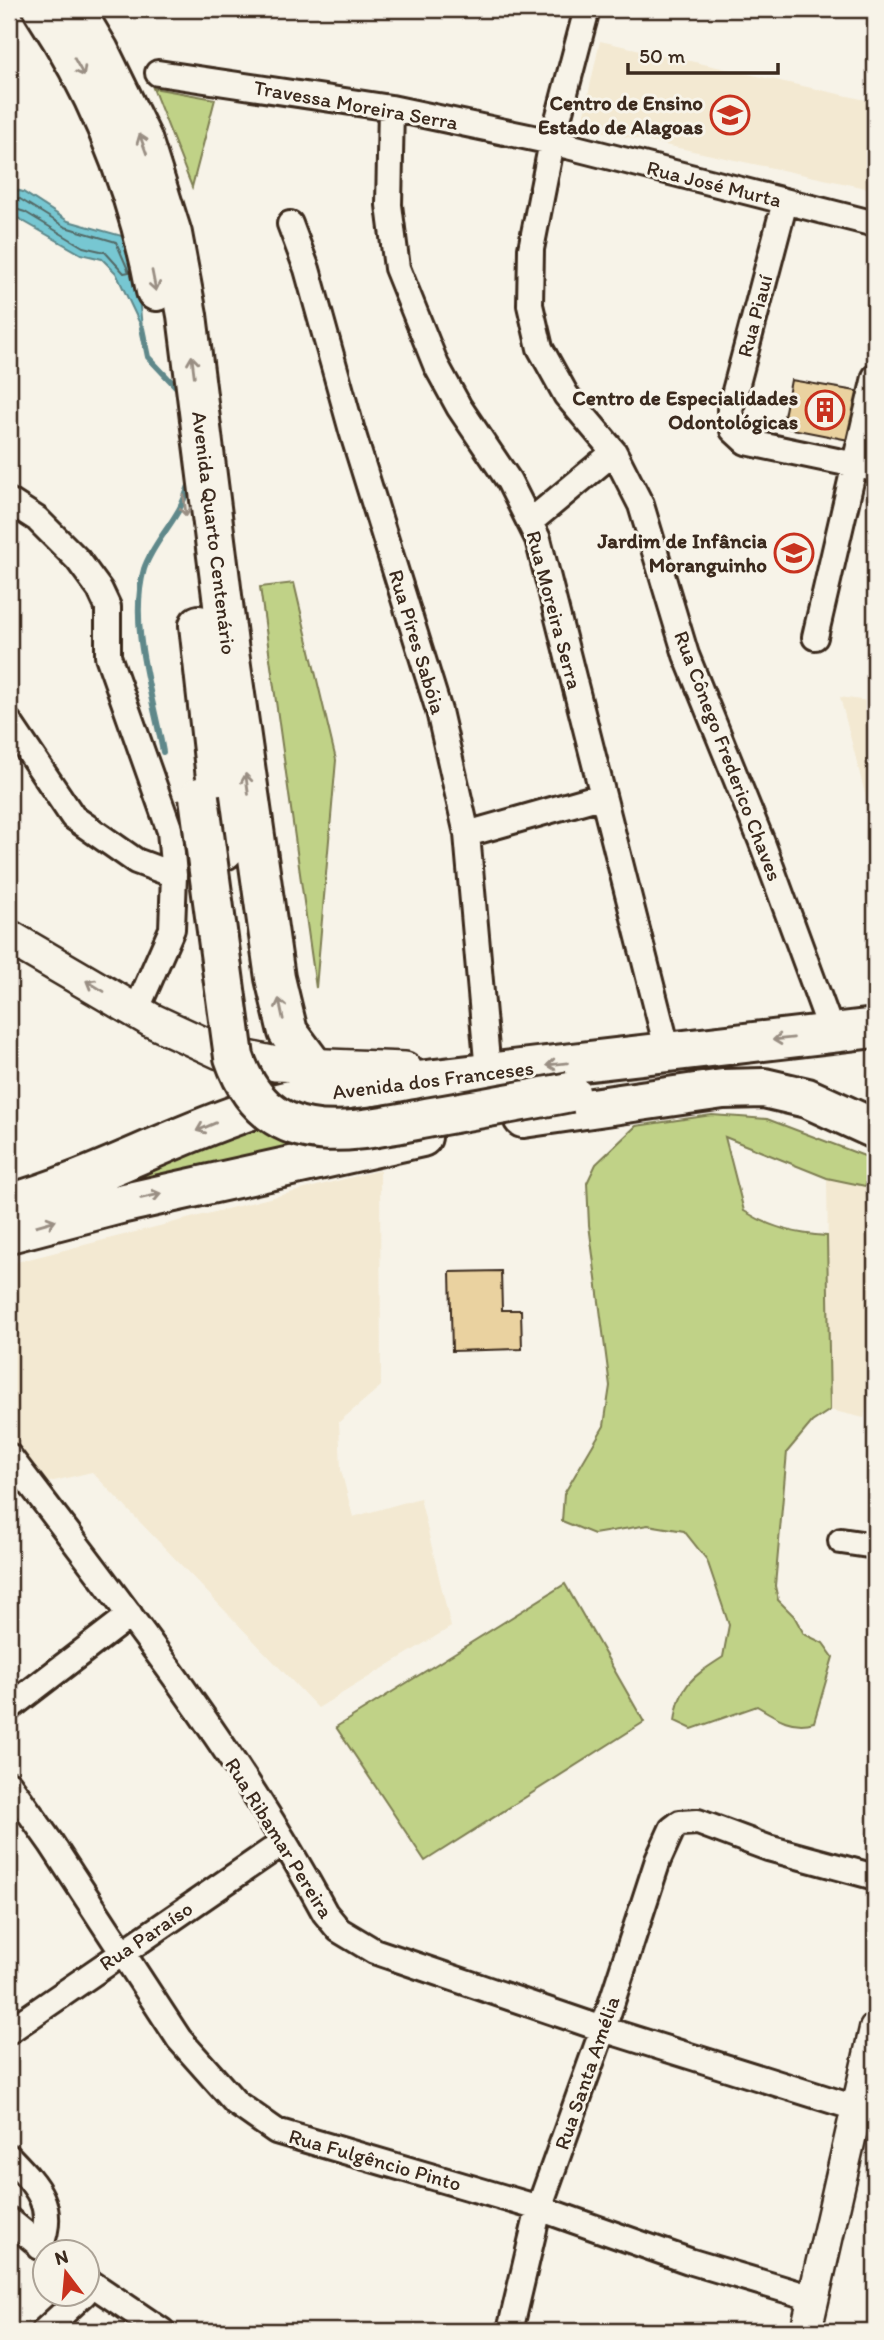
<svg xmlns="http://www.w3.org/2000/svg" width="884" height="2340" font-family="Itim,sans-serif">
<rect width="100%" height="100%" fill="#f7f3e8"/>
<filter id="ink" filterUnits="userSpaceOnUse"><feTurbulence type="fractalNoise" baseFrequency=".0143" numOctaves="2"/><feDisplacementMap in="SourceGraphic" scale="14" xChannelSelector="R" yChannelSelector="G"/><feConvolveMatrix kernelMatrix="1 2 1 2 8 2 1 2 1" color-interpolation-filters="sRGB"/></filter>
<g filter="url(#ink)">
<path fill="#f3e9d2" d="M600 41 875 102V190L581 127Z
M840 697 875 702V809H869Z
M380 1170 381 1386 339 1422 341 1470 353 1517 420 1498 451 1627 318 1708 92 1472 41 1484 9 1440V1264Z
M827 1178 875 1188V1373L864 1418 830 1410Z"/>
<path fill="#c0d287" stroke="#7e7e52" stroke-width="2" d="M153 88 215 99 192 187Z
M294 583 336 760 316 988 260 587Z
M350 1106 352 1122 324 1137 127 1186 125 1177 260 1125Z
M712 1115 767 1119 875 1160V1188L827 1178 725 1137 744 1211C771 1228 796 1234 827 1236L830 1410 812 1422 787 1452 775 1586 778 1600 794 1616 804 1634 823 1643 833 1657 814 1722C793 1729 775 1717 757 1706L692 1729 675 1721C679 1684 694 1676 723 1657L729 1625 707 1560 684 1531 648 1525 594 1534 562 1521 564 1494 604 1426 610 1386 589 1225 587 1183 596 1164 636 1126Z
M565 1584 644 1722 425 1861 336 1727Z"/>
<path fill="#77c7d2" stroke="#5f888a" stroke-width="2" d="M9 188 23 192 68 221 122 236 136 266 142 328 116 273 102 259 81 254 9 213Z"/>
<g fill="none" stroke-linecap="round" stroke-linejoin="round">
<path stroke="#536966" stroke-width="2" d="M9 196 20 199 65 227 116 242 129 272 124 273 105 252 83 247 25 212 9 207"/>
<path stroke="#5f888a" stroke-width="6" d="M142 328 148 357 181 392
M163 752C153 695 128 626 144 569 151 548 166 532 177 513 184 503 187 490 192 478"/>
</g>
<path fill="#ead2a0" stroke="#3b2a1e" stroke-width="2" d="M791 380 868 393 859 442 782 427Z
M501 1271 502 1310H521L522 1349 452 1351 450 1272Z"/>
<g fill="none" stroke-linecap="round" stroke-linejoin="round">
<defs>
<path id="minor" d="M587 9 552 142 531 249 530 305 540 348 566 395 614 452 641 505 686 655 761 840 832 1033
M158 73 391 108 552 142 875 224
M391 108 389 205 397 268 436 365 459 407 509 481 538 539 668 1052
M785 202 730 410 733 430 746 442 875 469
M290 224 307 269 352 431 439 711 467 834 488 1072
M9 501 37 519 78 560 100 590 108 607V656L170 831 174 875 172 929 136 1011
M530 522 614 452
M815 637 875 377
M9 722 73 817 136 861 174 875
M467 834 601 796
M9 1456C120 1601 238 1752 325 1913L339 1930 374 1951 603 2029 875 2114
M841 1541 875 1546
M9 1708 130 1615
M9 1784 51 1843 179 2039 236 2103 276 2131 539 2208 689 2261 813 2298
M9 2031 284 1842
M9 2157C37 2186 57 2206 40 2247
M9 2220 48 2252
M88 2281 162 2331
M44 2331 84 2294
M510 2331 539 2208 603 2029 658 1860 672 1829 680 1823 698 1822 768 1848 875 1877"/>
<path id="tertiary" d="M806 2331 875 2029"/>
<path id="secondary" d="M9 937 151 1020 220 1052 276 1064 405 1069"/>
<path id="primary" d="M43 9C100 95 137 189 156 291
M74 9 99 51 142 139 172 234 187 315 229 652 275 978 288 1032 314 1067
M199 625 224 850
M523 1118 723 1089 764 1088 807 1098 875 1129
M9 1204C87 1182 158 1143 234 1116 271 1102 310 1096 349 1089L875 1028
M9 1233 120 1204 422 1137"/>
</defs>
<use href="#minor" stroke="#3b2a1e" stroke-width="30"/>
<use href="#tertiary" stroke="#3b2a1e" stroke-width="35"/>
<use href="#secondary" stroke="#3b2a1e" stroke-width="38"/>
<use href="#primary" stroke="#3b2a1e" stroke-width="44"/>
<use href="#minor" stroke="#f7f3e8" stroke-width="24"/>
<use href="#tertiary" stroke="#f7f3e8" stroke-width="30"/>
<use href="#secondary" stroke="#f7f3e8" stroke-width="33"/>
<use href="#primary" stroke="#f7f3e8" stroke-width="38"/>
<defs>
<path id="primary-bridge" d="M199 797 234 1057C268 1156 352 1132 432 1117 478 1109 524 1101 570 1092"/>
</defs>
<use href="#primary-bridge" stroke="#3b2a1e" stroke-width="44" stroke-linecap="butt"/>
<use href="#primary-bridge" stroke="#f7f3e8" stroke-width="38"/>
</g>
<defs><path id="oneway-shaft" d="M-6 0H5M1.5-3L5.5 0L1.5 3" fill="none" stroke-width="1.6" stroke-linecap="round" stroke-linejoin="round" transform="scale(1.75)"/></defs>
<g stroke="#998e83">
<use href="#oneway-shaft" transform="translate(79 67) rotate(61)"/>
<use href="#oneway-shaft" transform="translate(143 144) rotate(-110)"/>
<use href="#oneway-shaft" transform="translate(154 281) rotate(79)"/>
<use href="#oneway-shaft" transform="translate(193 366) rotate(-97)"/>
<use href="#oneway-shaft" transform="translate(185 506) rotate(83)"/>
<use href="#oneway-shaft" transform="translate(247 784) rotate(-98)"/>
<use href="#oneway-shaft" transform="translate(95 986) rotate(-149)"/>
<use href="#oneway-shaft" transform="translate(281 1009) rotate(-102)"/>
<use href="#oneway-shaft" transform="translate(783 1039) rotate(174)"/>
<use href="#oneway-shaft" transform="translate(557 1064) rotate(174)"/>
<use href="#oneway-shaft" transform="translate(206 1127) rotate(157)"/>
<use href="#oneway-shaft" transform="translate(151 1196) rotate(-13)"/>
<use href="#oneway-shaft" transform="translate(46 1223) rotate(-16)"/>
</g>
</g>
<defs>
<symbol id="school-ring" viewBox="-11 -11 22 22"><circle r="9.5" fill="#f7f3e8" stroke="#c8321e" stroke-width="1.5"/><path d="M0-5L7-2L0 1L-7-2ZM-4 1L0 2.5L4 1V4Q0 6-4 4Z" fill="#c8321e"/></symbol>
<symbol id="building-ring" viewBox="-11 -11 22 22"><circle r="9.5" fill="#f7f3e8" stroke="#c8321e" stroke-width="1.5"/><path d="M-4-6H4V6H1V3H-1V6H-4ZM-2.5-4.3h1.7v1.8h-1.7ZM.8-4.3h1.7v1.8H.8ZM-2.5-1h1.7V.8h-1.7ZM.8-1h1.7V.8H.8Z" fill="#c8321e"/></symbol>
</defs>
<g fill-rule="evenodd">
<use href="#school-ring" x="708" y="93" width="44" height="44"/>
<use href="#building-ring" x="803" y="388" width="44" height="44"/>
<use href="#school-ring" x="772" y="531" width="44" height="44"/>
</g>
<g text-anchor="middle" stroke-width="6" stroke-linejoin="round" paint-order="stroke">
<g font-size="21" font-weight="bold" fill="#3b2a1e" stroke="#f7f3e8" text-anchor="end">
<text x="703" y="110">Centro de Ensino<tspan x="703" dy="24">Estado de Alagoas</tspan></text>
<text x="798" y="405">Centro de Especialidades<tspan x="798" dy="24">Odontológicas</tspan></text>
<text x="767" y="548">Jardim de Infância<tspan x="767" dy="24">Moranguinho</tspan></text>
</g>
<g font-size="21" fill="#3b2a1e" stroke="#f7f3e8">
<text transform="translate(356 105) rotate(10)" y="7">Travessa Moreira Serra</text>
<text transform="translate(714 184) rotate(14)" y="7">Rua José Murta</text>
<text transform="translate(755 316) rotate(-75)" y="7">Rua Piauí</text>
<text transform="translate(214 533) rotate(83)" y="7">Avenida Quarto Centenário</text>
<text transform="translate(554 610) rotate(75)" y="7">Rua Moreira Serra</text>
<text transform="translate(417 642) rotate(73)" y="7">Rua Píres Sabóia</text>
<text transform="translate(728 756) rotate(69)" y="7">Rua Cônego Frederico Chaves</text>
<text transform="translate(433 1080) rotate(-7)" y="7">Avenida dos Franceses</text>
<text transform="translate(279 1838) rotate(58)" y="7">Rua Ribamar Pereira</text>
<text transform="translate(146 1936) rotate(-34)" y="7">Rua Paraíso</text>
<text transform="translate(587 2073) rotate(-71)" y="7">Rua Santa Amélia</text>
<text transform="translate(375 2160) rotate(16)" y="7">Rua Fulgêncio Pinto</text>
</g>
</g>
<rect width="884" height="2340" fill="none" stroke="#f7f3e8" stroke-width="35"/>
<rect x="18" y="18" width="849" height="2305" fill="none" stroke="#3b2a1e" stroke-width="2.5" filter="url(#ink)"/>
<g transform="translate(66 2273) rotate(344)"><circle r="33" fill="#f7f3e8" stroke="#aca397" stroke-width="2"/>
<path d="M0-5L12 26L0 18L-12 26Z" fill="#c8321e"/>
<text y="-10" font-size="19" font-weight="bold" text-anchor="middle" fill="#3b2a1e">N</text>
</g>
<path d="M628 63v10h150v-10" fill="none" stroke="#3b2a1e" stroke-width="3.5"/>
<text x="639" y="63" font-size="21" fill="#3b2a1e" stroke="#f7f3e8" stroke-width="5" paint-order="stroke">50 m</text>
</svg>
